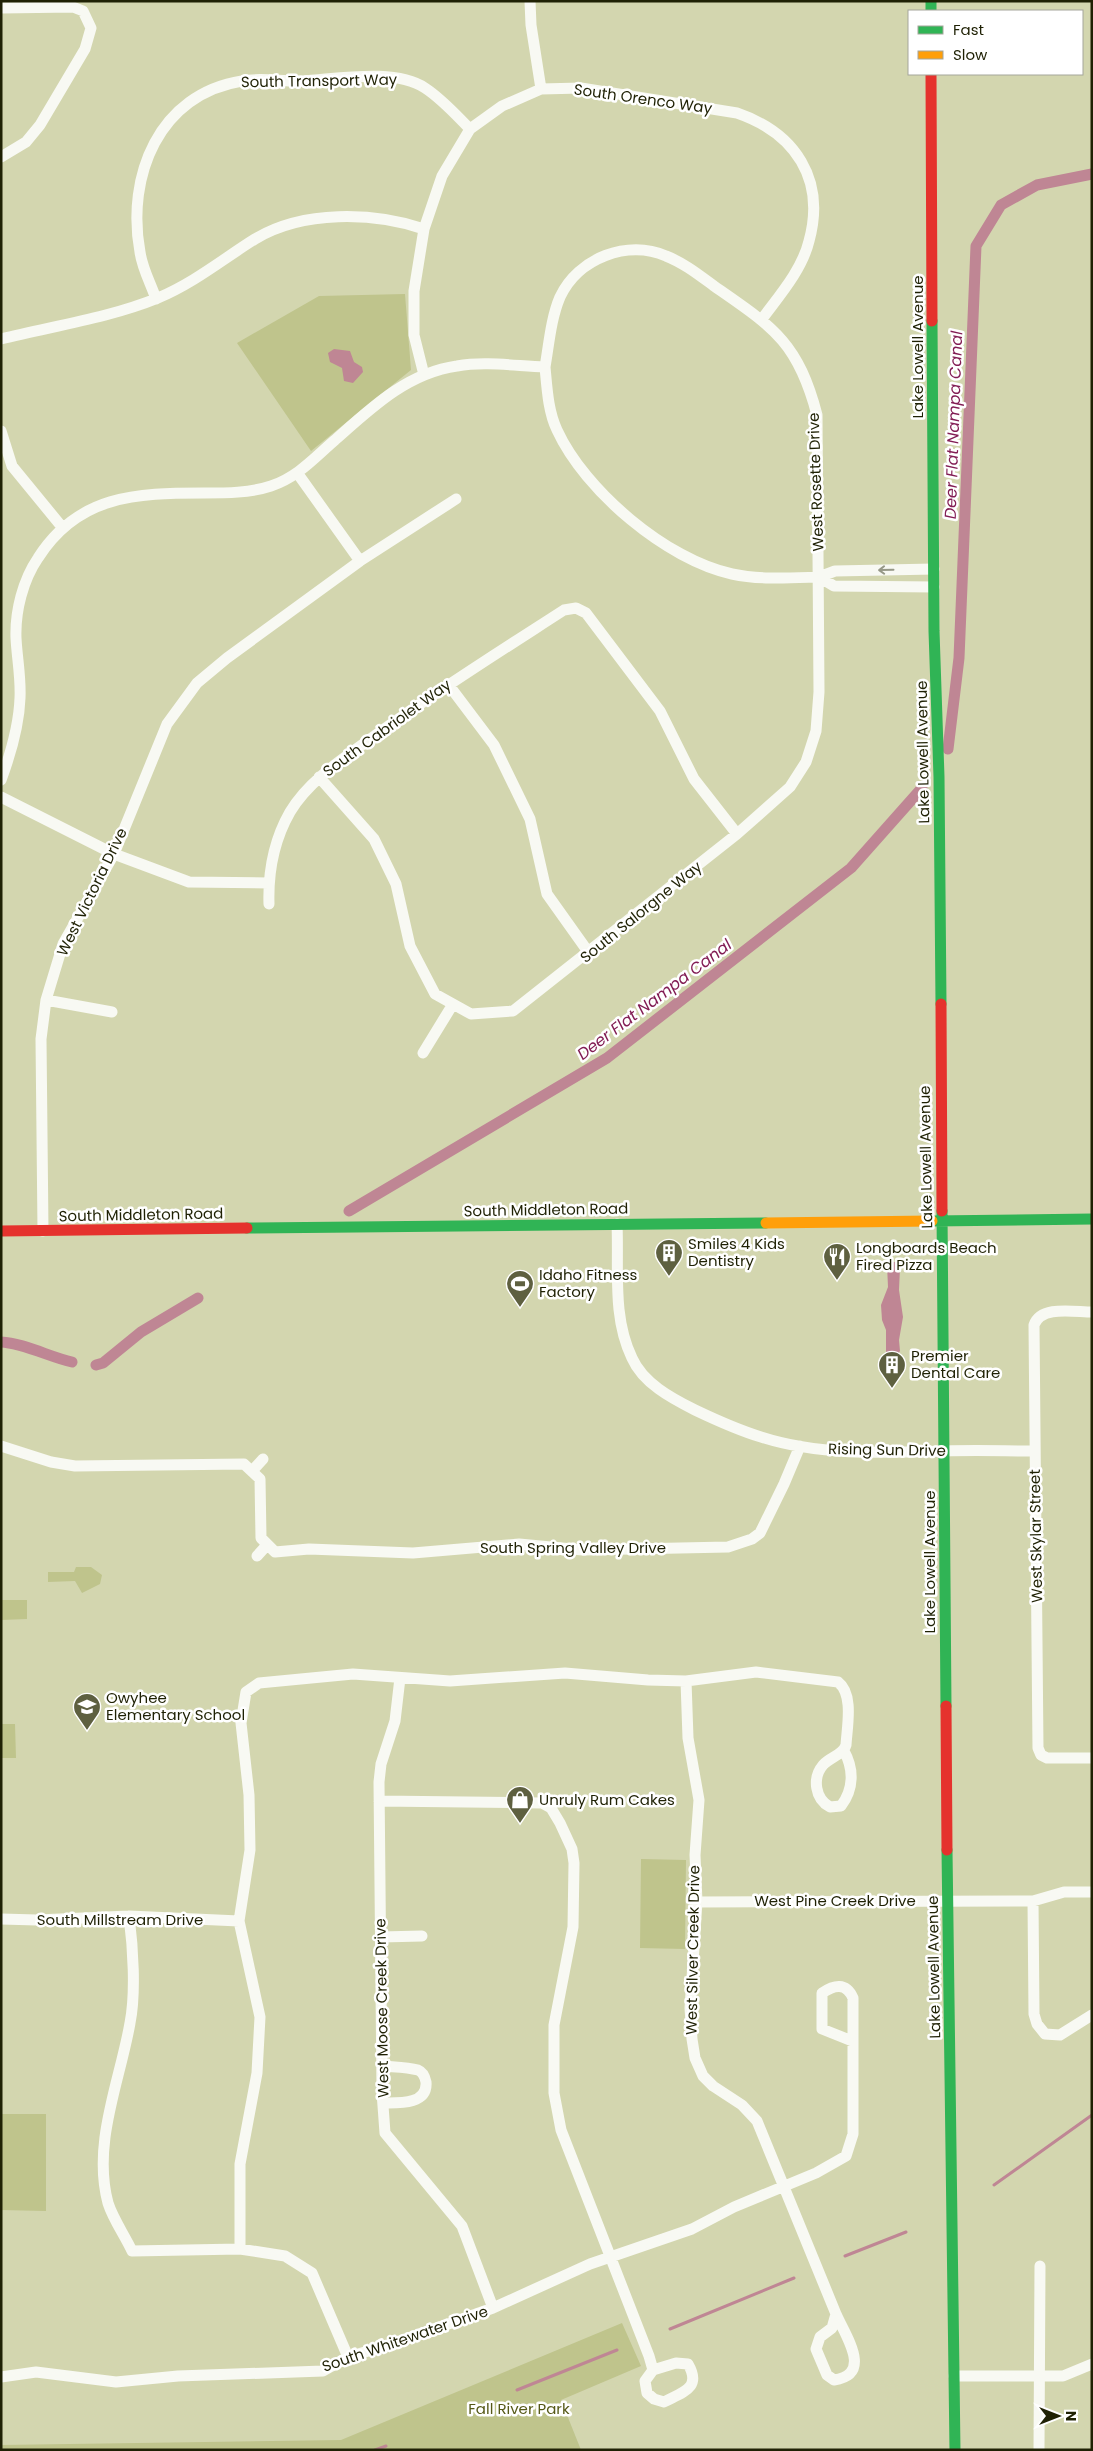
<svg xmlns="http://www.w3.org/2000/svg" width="1093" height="2451" font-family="Poppins,sans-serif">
<rect width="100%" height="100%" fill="#d3d6af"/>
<path fill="#bfc48c" d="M405 294 411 370 311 451 237 343 319 296Z
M76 1567H91L102 1575 100 1584 82 1593 75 1581 48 1582V1572H74Z
M1 1600H27V1619L1 1620Z
M1 1724H15L16 1758H1Z
M641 1859 686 1860 685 1949 640 1948Z
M1 2114H46V2211L1 2210Z
M622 2323 641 2366 561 2400 581 2450H1V2445L341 2440Z"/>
<path fill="#bf8694" d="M334 349 350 351 354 362 362 367 363 372 353 383 344 381 342 368 330 362 328 353Z
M892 1262H897L900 1268 899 1290 903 1317 899 1340 900 1351 895 1358 886 1353V1330L882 1320 881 1305 888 1287 887 1264Z"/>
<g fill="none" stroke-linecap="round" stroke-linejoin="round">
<path stroke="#bf8694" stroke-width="3" d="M994 2185 1092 2115
M845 2256 906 2232
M670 2329 794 2278
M517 2390 617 2350
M375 2450 386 2446"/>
<path stroke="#bf8694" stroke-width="11" d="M948 749 959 658 976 246 1001 205 1037 185 1092 174
M349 1211 607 1058 851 868 922 788
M1 1342C23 1343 50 1357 72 1362
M96 1365 103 1363 141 1332 198 1298"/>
<path stroke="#f8f9f3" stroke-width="11" d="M530 1 531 25 541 89
M1 8 73 7 83 11 91 28 85 49 40 125 26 142 1 157
M156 299C151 284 142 268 140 252 126 176 159 94 242 81 262 77 282 82 302 81 338 79 395 68 425 88 442 99 456 115 470 129
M1 339C53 326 109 318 158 298 194 283 223 259 255 239 303 210 373 212 424 229
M424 375 414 335V291L424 229 442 176 470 129 502 106 541 89 581 88 737 113C795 133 826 179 809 241 802 270 779 296 762 319
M1 431 12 466 62 527
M298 474 360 561
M934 569 835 571 819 577 834 586 934 587
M448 684 494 745 530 819 547 894 589 953
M319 777 374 839 396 884 410 946 435 994 471 1014 513 1011 737 834 790 787 806 762 816 731 819 692 817 415C798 342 773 327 714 286 699 275 684 263 666 256 628 239 578 258 560 297 551 318 549 344 545 367
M1 780C11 753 19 726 20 698 21 677 17 658 16 638 15 611 23 580 38 558 78 495 136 493 204 493 226 493 250 493 271 486 298 477 315 457 335 440 371 408 407 373 457 366 485 361 516 366 545 367 547 388 548 411 557 430 585 491 667 560 732 574 760 580 789 578 819 577
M1 797 114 854 189 882 269 883
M269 904C268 872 274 840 290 812 310 778 349 755 380 732 440 689 502 650 564 610L576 608 586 613 660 711 694 779 737 834
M46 1000 112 1012
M423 1053 453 1004
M617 1224C619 1269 612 1317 632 1358 643 1383 671 1398 695 1410 716 1420 738 1430 761 1437 820 1456 884 1453 945 1451 975 1450 1005 1451 1035 1451
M43 1231 41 1039 46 1000 63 944 114 854 167 724 197 683 227 658 360 561 456 499
M1092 1312C1074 1312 1041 1305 1034 1325L1038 1748 1041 1755 1047 1758H1092
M1 1446 51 1462 75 1466 244 1464 260 1479 261 1538 275 1552 309 1549 413 1553 519 1544 583 1550 728 1547 752 1539 760 1533 784 1484 800 1446
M252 1471 263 1459
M257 1556 267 1545
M400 1678 395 1721 381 1764 379 1782 382 2092 385 2133 462 2226 493 2308
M686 1681 688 1738 699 1800 695 1855 697 1902 690 2008 692 2039 695 2058 703 2076 713 2086 742 2105 757 2121 836 2314 832 2328 820 2337 816 2349 827 2375 834 2380C873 2374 846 2337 836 2314
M379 1801 542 1803 551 1808 560 1823 572 1849 574 1863 573 1927 554 2025V2093L561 2130 649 2356 653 2370 645 2381 647 2393 654 2399 664 2402C683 2392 702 2388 688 2364L676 2363 653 2370
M1033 1901 1034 2014 1037 2024 1045 2034 1060 2035 1092 2015
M697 1902 1033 1901 1064 1892H1092
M129 1916C133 1947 136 1993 130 2023 120 2081 92 2143 108 2203 113 2219 125 2236 132 2251L240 2249
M1 1919 37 1920 129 1916 239 1921
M381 1937 422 1936
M383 2066C393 2067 407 2067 418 2070 423 2072 425 2077 426 2082 428 2105 398 2103 383 2103
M348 2357 312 2273 285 2256 240 2249V2164L257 2073 260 2017 239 1921 250 1850 249 1795 241 1723 246 1692 259 1683 353 1674 450 1681 565 1673 648 1680 686 1681 756 1672 838 1682C854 1694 847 1727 846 1745 843 1755 830 1757 823 1765 812 1778 815 1799 830 1807L841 1806C854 1789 854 1769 844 1751
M954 2376H1063L1092 2364
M1 2377 36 2372 116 2382 178 2376 323 2371 348 2357 392 2344 493 2308 590 2264 692 2229 734 2207 816 2173 846 2156 853 2134V1998C846 1982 834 1985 822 1993V2029L852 2041
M1039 2450 1040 2266"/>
<path stroke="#30b455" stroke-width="11" d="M931 1V11
M932 321 934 631 939 777 941 1004
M942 1211 946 1706
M932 1221 1092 1219
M247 1228 766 1223
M947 1850 955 2450"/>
<path stroke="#ff9f0a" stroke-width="11" d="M766 1223 932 1221"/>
<path stroke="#e5322d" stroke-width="11" d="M931 74 932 321
M941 1004 942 1211
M1 1231 247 1228
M946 1706 947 1850"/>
</g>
<defs><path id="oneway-shaft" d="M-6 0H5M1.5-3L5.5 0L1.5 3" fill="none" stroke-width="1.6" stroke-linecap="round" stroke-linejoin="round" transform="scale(1.25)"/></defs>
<use stroke="#969887" href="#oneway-shaft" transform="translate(886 570) rotate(179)"/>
<defs>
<symbol id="building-pin" viewBox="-11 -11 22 30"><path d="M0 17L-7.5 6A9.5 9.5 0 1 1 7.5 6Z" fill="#5e6040" stroke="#fff"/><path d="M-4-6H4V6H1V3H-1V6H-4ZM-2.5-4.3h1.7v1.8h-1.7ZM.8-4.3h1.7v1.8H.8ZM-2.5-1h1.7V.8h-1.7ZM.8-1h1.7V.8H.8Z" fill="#fff"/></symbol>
<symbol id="restaurant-pin" viewBox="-11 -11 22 30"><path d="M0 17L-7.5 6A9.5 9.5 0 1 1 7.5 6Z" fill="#5e6040" stroke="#fff"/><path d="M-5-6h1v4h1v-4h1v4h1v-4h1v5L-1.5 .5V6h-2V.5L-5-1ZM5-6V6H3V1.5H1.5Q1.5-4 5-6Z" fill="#fff"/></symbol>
<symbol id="stadium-pin" viewBox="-11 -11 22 30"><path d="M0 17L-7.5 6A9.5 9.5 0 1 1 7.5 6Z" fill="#5e6040" stroke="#fff"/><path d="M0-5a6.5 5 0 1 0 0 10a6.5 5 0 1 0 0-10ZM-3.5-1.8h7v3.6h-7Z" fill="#fff"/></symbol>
<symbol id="school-pin" viewBox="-11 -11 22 30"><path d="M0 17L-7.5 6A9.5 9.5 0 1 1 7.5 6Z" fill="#5e6040" stroke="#fff"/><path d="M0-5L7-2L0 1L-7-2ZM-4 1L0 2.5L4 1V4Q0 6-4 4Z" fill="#fff"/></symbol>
<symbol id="shop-pin" viewBox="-11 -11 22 30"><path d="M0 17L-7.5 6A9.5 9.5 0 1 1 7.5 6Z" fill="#5e6040" stroke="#fff"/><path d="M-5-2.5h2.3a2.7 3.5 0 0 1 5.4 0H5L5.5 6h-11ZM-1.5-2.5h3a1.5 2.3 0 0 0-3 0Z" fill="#fff"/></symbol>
</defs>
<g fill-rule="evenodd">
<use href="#building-pin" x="653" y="1237" width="32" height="43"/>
<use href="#restaurant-pin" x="821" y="1241" width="32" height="43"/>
<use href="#stadium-pin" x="504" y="1268" width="32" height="43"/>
<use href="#building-pin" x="876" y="1349" width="32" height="43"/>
<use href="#school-pin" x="71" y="1691" width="32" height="43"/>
<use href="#shop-pin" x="504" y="1784" width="32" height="43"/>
</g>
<g text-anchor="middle" stroke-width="5" stroke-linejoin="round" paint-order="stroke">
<g font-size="15" fill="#1f2104" stroke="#fff">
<text transform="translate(319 81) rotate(-1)" y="5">South Transport Way</text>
<text transform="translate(643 99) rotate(8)" y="5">South Orenco Way</text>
<text transform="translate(918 347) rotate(-90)" y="5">Lake Lowell Avenue</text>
<text transform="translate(816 482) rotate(-92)" y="5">West Rosette Drive</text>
<text transform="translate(387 728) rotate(-36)" y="5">South Cabriolet Way</text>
<text transform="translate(923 752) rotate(-91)" y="5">Lake Lowell Avenue</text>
<text transform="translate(92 892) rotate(-64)" y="5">West Victoria Drive</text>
<text transform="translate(641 912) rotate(-39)" y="5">South Salorgne Way</text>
<text transform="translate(926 1157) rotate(-91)" y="5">Lake Lowell Avenue</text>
<text transform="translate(546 1210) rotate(-1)" y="5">South Middleton Road</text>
<text transform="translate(141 1215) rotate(-1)" y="5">South Middleton Road</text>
<text transform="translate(887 1450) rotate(1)" y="5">Rising Sun Drive</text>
<text transform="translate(1036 1536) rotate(-91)" y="5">West Skylar Street</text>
<text x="573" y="1553">South Spring Valley Drive</text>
<text transform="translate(930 1562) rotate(-90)" y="5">Lake Lowell Avenue</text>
<text x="835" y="1906">West Pine Creek Drive</text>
<text x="120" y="1925">South Millstream Drive</text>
<text transform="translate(693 1950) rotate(-89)" y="5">West Silver Creek Drive</text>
<text transform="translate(934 1967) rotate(-91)" y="5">Lake Lowell Avenue</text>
<text transform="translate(382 2008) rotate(-91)" y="5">West Moose Creek Drive</text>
<text transform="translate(405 2339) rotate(-19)" y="5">South Whitewater Drive</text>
</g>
<g font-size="15" fill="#1f2104" stroke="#fff" text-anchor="start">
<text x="688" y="1249">Smiles 4 Kids<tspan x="688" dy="17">Dentistry</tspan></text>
<text x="856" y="1253">Longboards Beach<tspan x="856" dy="17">Fired Pizza</tspan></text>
<text x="539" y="1280">Idaho Fitness<tspan x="539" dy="17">Factory</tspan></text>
<text x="911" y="1361">Premier<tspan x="911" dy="17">Dental Care</tspan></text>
<text x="106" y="1703">Owyhee<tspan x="106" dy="17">Elementary School</tspan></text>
<text x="539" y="1805">Unruly Rum Cakes</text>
</g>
<g font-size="15" fill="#565917" stroke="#fff">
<text x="519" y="2414">Fall River Park</text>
</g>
<g font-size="16" font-style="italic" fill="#821d54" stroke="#fff">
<text transform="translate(953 425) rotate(-88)" y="6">Deer Flat Nampa Canal</text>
<text transform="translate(654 999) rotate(-37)" y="6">Deer Flat Nampa Canal</text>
</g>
</g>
<rect width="1093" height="2451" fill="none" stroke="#1f2104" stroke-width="5"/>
<rect x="908" y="10" width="175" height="65" fill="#ffffff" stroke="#a5a69b"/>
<rect x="918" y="26" width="25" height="8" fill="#30b455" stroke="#a5a69b"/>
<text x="953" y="35" font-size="15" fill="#1f2104">Fast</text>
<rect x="918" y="51" width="25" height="8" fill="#ff9f0a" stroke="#a5a69b"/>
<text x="953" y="60" font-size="15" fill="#1f2104">Slow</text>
<g transform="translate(1058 2416) rotate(90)" stroke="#ffffff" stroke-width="4" paint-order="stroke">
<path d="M0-4L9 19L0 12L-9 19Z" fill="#1f2104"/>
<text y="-8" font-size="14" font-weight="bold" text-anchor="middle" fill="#1f2104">N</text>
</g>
</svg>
